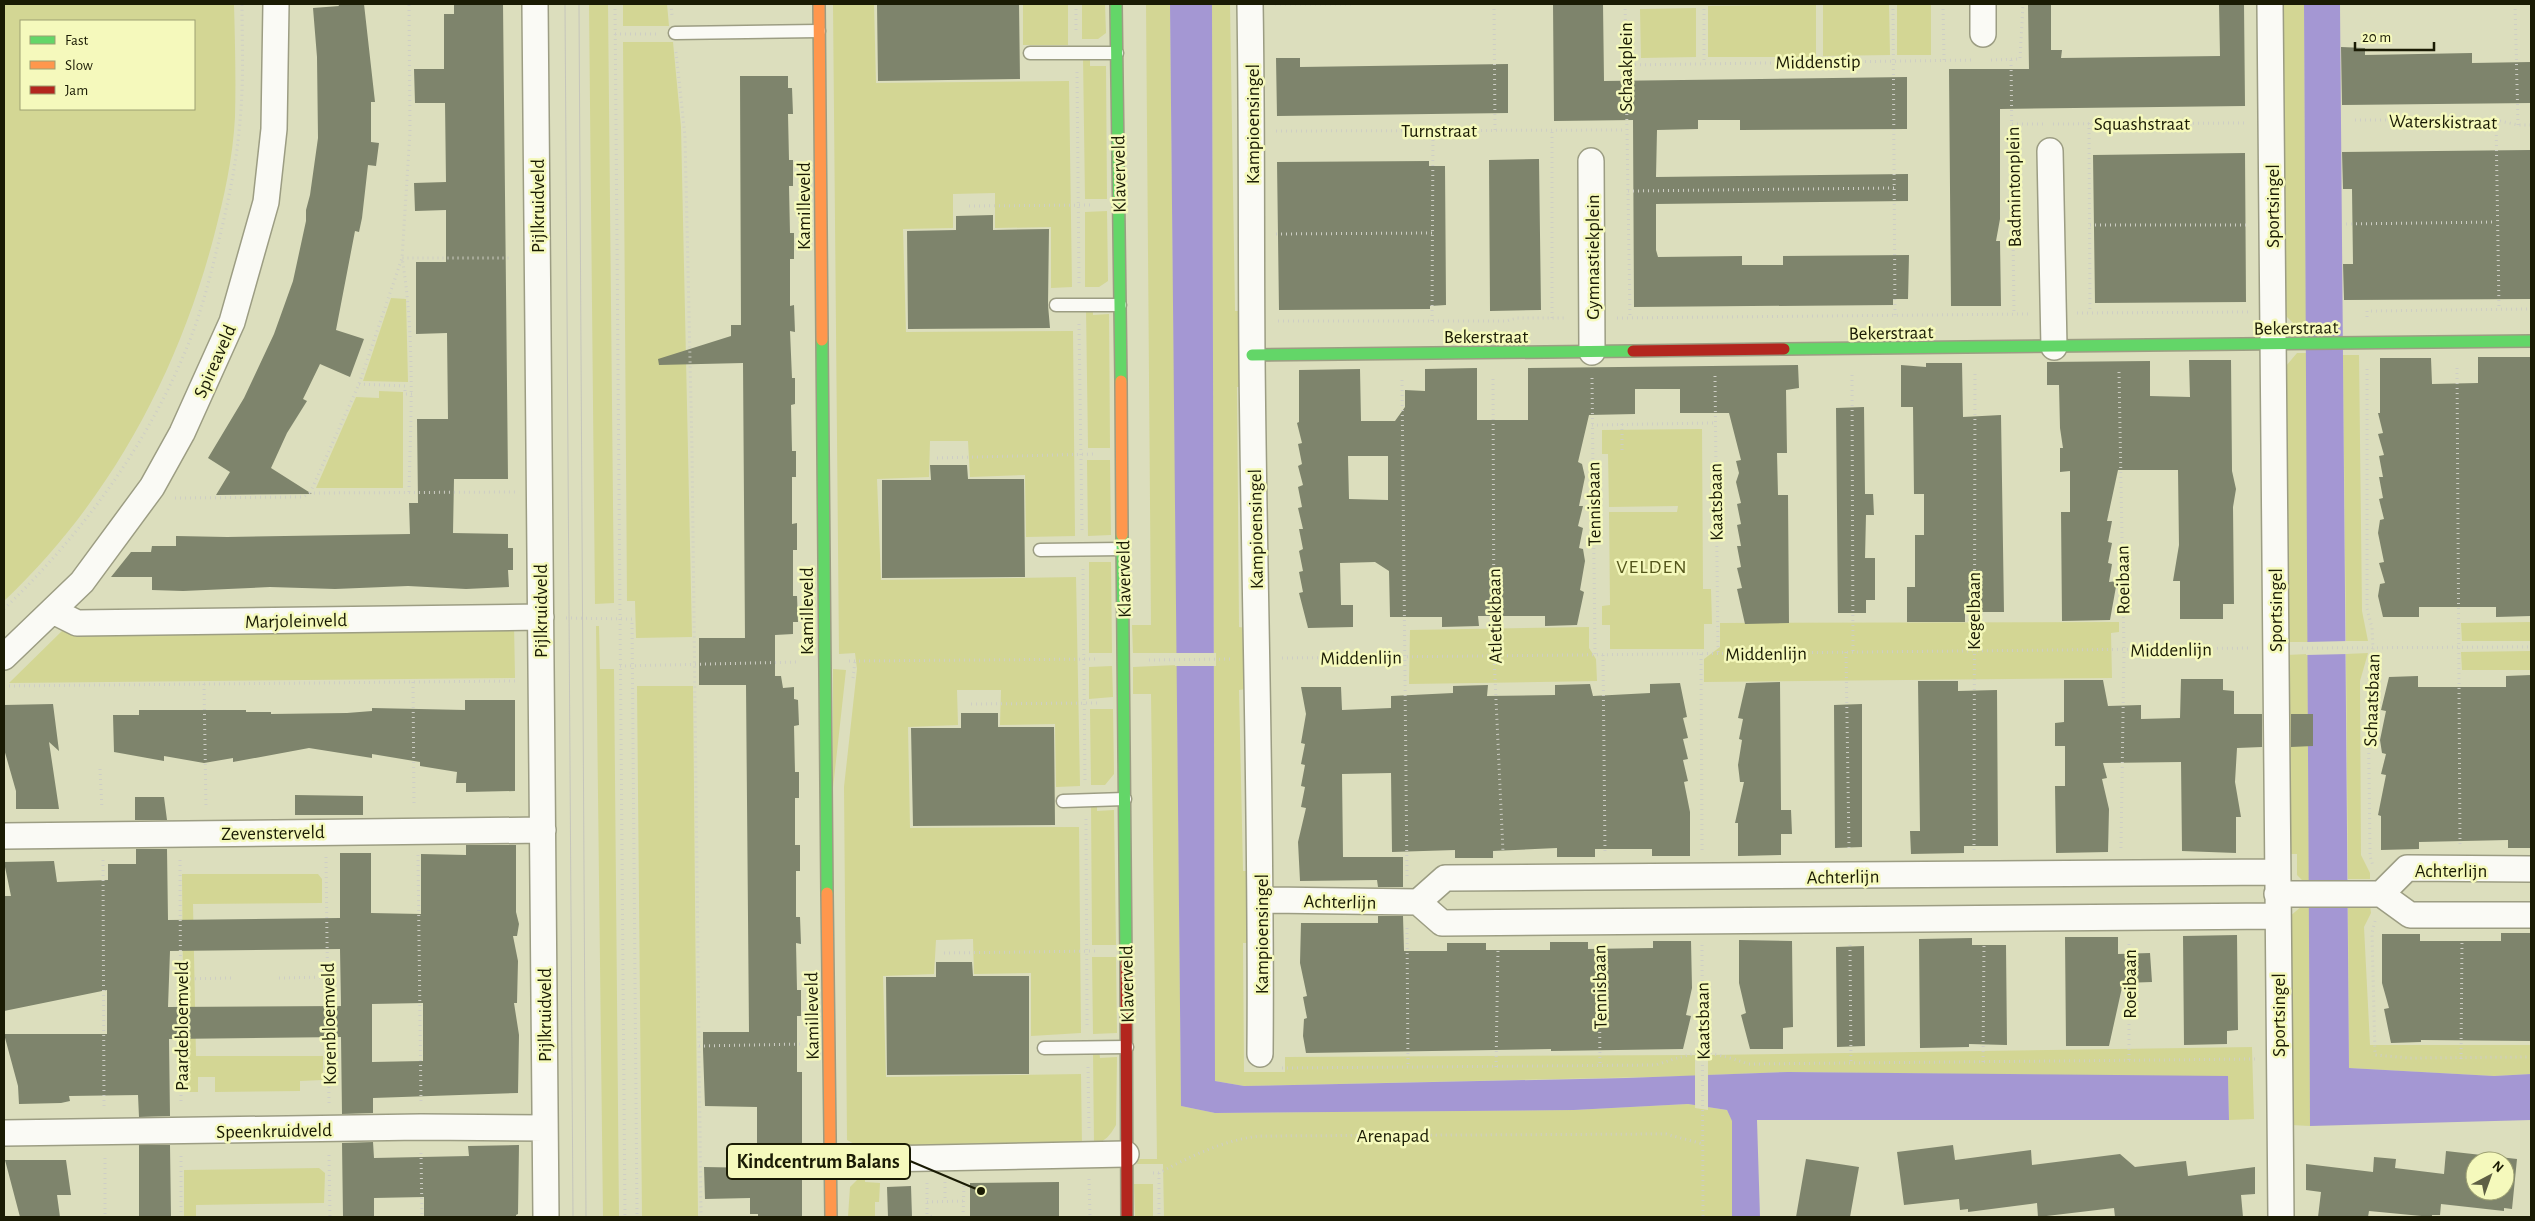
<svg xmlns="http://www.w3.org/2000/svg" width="2535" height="1221" font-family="'Alegreya Sans',sans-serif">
<rect width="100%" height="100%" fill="#dcdebd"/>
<path fill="#d3d694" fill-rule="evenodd" d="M4 4H234C235 41 236 80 235 117 233 157 224 198 214 236 178 374 108 503 4 601ZM21 21H194V109H21Z
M589 4H608L614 603 595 604Z
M623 4H667L669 26H623Z
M833 4H874L876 83 1069 81 1072 287 1051 288V227L995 228V193L953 194V228L903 229 906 332 1073 331 1075 536 1026 537 1025 475 970 477 968 441H930L929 477 877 479 881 580 1076 577 1080 786 1056 787 1055 724 1000 725 1001 690H957L958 725 908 727 910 828 1079 827 1081 1033 1031 1036V973L974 974 973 939 936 940 934 974 883 976 886 1077 1081 1074 1082 1146 864 1149 847 1140 844 787 857 669 855 653 839 654Z
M1023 4H1068V45H1023Z
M1082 4H1105L1106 33 1098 39H1082Z
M1146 4H1170L1177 653H1133L1132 625H1151Z
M1212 4H1230L1235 311H1243L1244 387H1237L1239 627 1246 628 1247 689 1239 690 1243 871H1249L1250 943H1243L1244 1072H1285V1057L1695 1055V1076L1244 1086 1215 1081Z
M1889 4 1890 55 1823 56V5Z
M1897 4H1931V55H1897Z
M2279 4H2304L2306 326H2296L2286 316H2283Z
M1816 5V57H1708V6Z
M1696 8V57L1641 58 1640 9Z
M623 42H673L681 127 692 637 636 638 635 601H627Z
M1083 56H1090V66H1106L1107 199H1085Z
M1107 211 1108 281 1099 287H1085V212Z
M391 298 406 299 408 382 363 381Z
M1086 308H1093V315L1109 314 1110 448H1088Z
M2297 353H2307L2308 642H2285L2286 366Z
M2343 355H2359L2362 611 2368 641H2346Z
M379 391 403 392V488H316L356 397 379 398Z
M1702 429 1703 589H1711L1712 624H1704V649H1610V625H1602V606L1610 605 1609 512H1677L1678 506 1609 507 1608 454H1602V430Z
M1087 460H1110L1111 535 1088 536Z
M1089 562H1111L1112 653H1089Z
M2119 622V632L2111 633 2112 678 1704 682V659L1720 647V623Z
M2531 622V641H2462L2461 623Z
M514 624 515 678 9 683 65 628Z
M596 626H599L600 669H614L619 1217H603Z
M1589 627V648L1596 659 1597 681 1409 684 1410 630Z
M2531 651V670H2462L2461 652Z
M2368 653 2360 681 2361 855 2370 873V879H2348L2346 654Z
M2308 654 2309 881 2302 880 2297 875V854H2288L2287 655Z
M1177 665 1181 1106 1215 1113 1574 1110 1688 1104 1727 1110 1732 1120V1217H1164L1163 1164H1137L1138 1159H1157L1151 694H1133V667Z
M1112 666 1113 697 1089 699V667Z
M833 669 846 670 833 788Z
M637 686H693L698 1217H642Z
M1090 709H1113L1114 774 1105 785H1091Z
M1091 802H1097V811L1114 810 1116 945H1092Z
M182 874H318L322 879V903L193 904 196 1056H323V1080L300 1081V1091L215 1092V1077H198V1092H184Z
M2348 905H2370L2371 913 2364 927 2370 1045H2531V1074L2494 1076 2349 1068Z
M2302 906H2309L2310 1126 2291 1125 2289 917Z
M1092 957H1116L1117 1033 1093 1034Z
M2252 1047 2254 1119 2229 1120 2228 1077 1788 1072 1708 1075V1055Z
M1099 1050 1100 1058 1117 1057 1116 1125C1110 1136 1105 1141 1094 1145L1093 1051Z
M319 1168 325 1173 324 1203 196 1205V1217H184V1170Z
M865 1178V1182L880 1183 879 1202H875V1217H848L850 1187 858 1179Z
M1134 1184H1153V1217H1135Z"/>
<path fill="#a497d3" d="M1170 4H1212L1215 1081 1244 1086 1626 1078 1788 1072 2228 1076 2229 1120H1757L1760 1217H1732V1121L1727 1110 1688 1104 1574 1110 1215 1113 1181 1106Z
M2304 4H2340L2349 1068 2494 1076 2531 1074V1120L2310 1126Z"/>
<path fill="#dcdebd" d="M2348 641V654L2306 655V642Z
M1175 653H1216V666H1175Z
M1708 1072V1110L1695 1108V1073Z"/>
<path fill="#7e846c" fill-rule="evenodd" d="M338 4H364L375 102H371V142L379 143 376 166 368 165 362 218 359 232 355 231 336 330 364 339 350 377 320 364 303 399 307 401 287 433 271 468 312 494 216 495 230 472 208 458 244 398 274 334 293 281 306 221V210L310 195 318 138 317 57 313 8 339 6Z
M454 4H503L508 479H454L453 533 508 534V548H513V570H508L509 587 466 589 408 586 335 589 270 587 183 591 152 590V577H111L131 552H151L152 546H176V536L227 537 410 534 409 503H418L417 419H448L447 333 416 334V262H446V210L415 211 414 183 446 182 445 103H415L414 69H444V14H454Z
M877 4H1019L1020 79 878 81Z
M1553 4H1603L1604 81 1907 77V129L1740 130V120H1698V129L1657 130 1656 177 1908 174V201L1656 204V250L1658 257 1742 256V265H1783V256L1909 255 1908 299H1893V305L1634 307 1633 120 1554 121Z
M2028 4H2051V50H2062L2061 58 2220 56 2219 4H2244L2245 106 2000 109V219L1996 241H2000L2001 306H1951L1949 69H2029Z
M2341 47 2365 48V55L2472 53V63L2531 62V103L2342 105Z
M1276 58H1300V67L1508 64V113L1277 116Z
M740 76H788V88H792L793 114H788L789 160H793V186H789L790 233H794V259H790V306L794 305 795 332 790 331 792 378H795V404L791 405 792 451H796V477H792V524L797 523V550H793V596H797L798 622H793V634L775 635V676H781L783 688 794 687V699L798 700 799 725 794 726 795 772H799V798H795V845H800V871H796V917H800L801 944 796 943 797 990H801V1016H797V1072H802V1217H758V1214H750V1198L705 1199 704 1167 757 1168V1107L705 1106 703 1050V1032H749L746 685H699V638H745L743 363 659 365 658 359 731 336V325H741Z
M2531 150V299L2344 300 2343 264H2353L2352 189H2343L2342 152Z
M2245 153 2246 302 2095 303 2093 155Z
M1539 159 1541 310 1490 311 1489 160Z
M1429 161V166H1445L1446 305 1430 306V309L1279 310 1277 162Z
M993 215V230L1049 229 1048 305 1050 328 908 329 907 231 956 230V216Z
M2478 357H2530L2531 616 2496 617V607H2419V617H2383L2378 596 2380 584 2385 583 2379 563 2384 562 2378 533 2380 520 2384 519 2379 499 2383 498 2379 477H2383L2379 456 2384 455 2378 434 2383 433 2378 413H2380V358H2431L2432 384 2478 383Z
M2189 360H2231L2232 471 2236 489 2233 507 2234 604H2223V619H2180V581H2173L2179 545 2178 470H2118L2107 521H2112L2108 542 2112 543 2108 563 2112 564 2109 582 2117 581 2110 620 2062 621 2061 512H2070V471L2060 472V448H2063L2060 428 2059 385H2047V362L2150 361V396L2190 397Z
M1926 363H1962L1963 417 2001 415 2004 612H1965V622H1907V587H1915V535H1924V494H1914L1913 407H1901V365L1926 367Z
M1798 365 1799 388 1786 390 1787 453H1777L1778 495H1788L1789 623 1745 624 1737 589 1742 588 1737 568 1741 567 1737 546H1741L1737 525 1741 524 1737 504 1741 503 1736 482 1739 473 1736 461 1741 460 1729 413H1680V389H1635V414L1589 415 1578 462 1582 464 1585 477 1579 506H1583L1578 526 1583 528 1579 548 1583 549 1585 561 1580 590 1584 592 1577 625 1545 626V616H1478L1479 626 1442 627V617H1390L1389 571 1375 562 1340 563 1341 605H1353V627L1308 628 1299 593 1303 592 1299 572 1303 571 1299 551 1303 549 1299 529H1303L1298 508 1302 507 1298 487 1303 485 1298 466 1302 464 1298 444 1302 443 1297 423 1299 422V370L1360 369 1361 421H1395L1405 407V390L1425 391V369L1477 368V420H1528V368ZM1348 456H1388V500L1349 499Z
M1864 407 1865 494H1873L1874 515H1866L1865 558H1875V600H1866V613H1838L1836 408Z
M930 465H967L968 479H1024L1025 577 882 578V480H931Z
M2531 675V848H2508V840L2419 842V849L2381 850V816L2378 815 2386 775 2381 774 2386 754 2382 753 2380 740 2386 711 2381 710 2389 677 2418 676V687H2506V676Z
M2181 679H2223V690L2234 691V714H2262V747L2237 748 2235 782 2241 817H2236V853L2182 851 2181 762 2103 763 2107 778 2102 779 2109 809 2108 852 2056 853 2055 786H2065V746H2055V723L2064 722V680H2103L2108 706 2141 705V719L2180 718Z
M1918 681H1958V691L1997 690 1998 846H1964V853L1911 854 1910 831H1920Z
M1780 682 1781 810H1791L1792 834H1781V855L1738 856V823H1735L1744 782H1740L1738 765 1742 740 1739 739 1743 719 1738 718 1746 683Z
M1680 683 1687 717 1683 718 1688 738 1683 739 1688 759 1683 760 1688 781 1684 782 1690 812V856H1652V849H1595V857H1557V848L1493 851V858H1455V850L1392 852 1391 773 1342 774 1343 857H1403V887H1378L1377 880 1300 881 1298 842 1306 808 1301 807 1305 787 1301 786 1305 765 1301 764 1305 744 1301 743 1306 714 1301 687H1341L1342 710 1391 708V696L1453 693V686L1488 685 1487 696 1555 695V685L1590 684 1593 696 1650 693V684Z
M465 700H515V791L466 792V783H456L457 772 420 766V762L372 754V758L309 748 233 762V758L204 763 164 756V761L114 752 113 715H139V710H246V712H271V714L347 713 372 711V708L465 710Z
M53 704 59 751 49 742 59 809H16V791L4 749V705Z
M1862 704V847L1835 848 1834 705Z
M961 713H998V727H1054L1055 825 913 826 911 728H961Z
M2291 714H2313V746L2291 747Z
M295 795 363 796V815H295Z
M135 797H164L167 820H135Z
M466 845H516V912L519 924 517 936H513L518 961 517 1003H514L519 1035 518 1093 373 1098V1113L342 1114 341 1037 169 1039 170 1116 139 1117 138 1095 69 1096 70 1101 61 1103 19 1104 18 1086 4 1034H107V990L4 1011V896H11L4 862 54 861 57 882 108 880V864H136V849H167L168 920 340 918V853H371V913L421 914V854L466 855ZM340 949 341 1006 168 1007 170 951ZM423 1003V1061L372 1062V1004Z
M1378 916H1403L1404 951H1447V943H1486V950H1550V942H1588V949L1653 948V941H1691L1692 988 1686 1015 1691 1016 1683 1049 1551 1051V1049L1306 1053 1303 1036 1304 1019 1307 1018 1303 997 1307 996 1300 963 1301 923H1378Z
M2501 933H2531V1041L2421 1040V1042L2391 1043 2384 1009 2389 1008 2382 983V934H2420V941H2501Z
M2237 935 2238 1030 2227 1031V1044L2184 1045 2183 936Z
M2065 937H2118V954L2150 953 2152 982 2123 983 2109 1046H2066Z
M1972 938V945H2006L2007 1045 1969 1044V1047L1920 1048 1919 939Z
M1739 940 1792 941 1793 1027 1783 1028V1049H1750L1741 1015 1746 1013 1739 983Z
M1864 946 1865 1046 1837 1047 1836 947Z
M936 962H972L973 976H1029V1074L887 1075 886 977H936Z
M373 1142 374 1158 469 1156 468 1146 519 1145 518 1214 516 1215V1217H424V1197L374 1198V1217H343L342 1143Z
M139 1145H170L171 1217H139Z
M1953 1145 1955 1160 2031 1150 2032 1165 2120 1154 2135 1167 2186 1161 2188 1176 2255 1167V1194L2241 1195 2243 1217H2115L2114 1208 2038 1217 2037 1203 1968 1212V1209L1960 1210 1959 1199 1904 1205 1897 1152Z
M2446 1151 2517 1159 2512 1209 2504 1208V1211L2441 1204 2440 1215H2432V1217L2369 1211 2368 1217H2318L2321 1192 2306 1190V1164L2373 1172 2374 1157 2396 1159 2395 1168 2444 1174ZM2475 1161H2505V1191H2475Z
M1806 1159 1859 1167 1850 1217H1796Z
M5 1160H66L71 1195H57L60 1217H20Z
M1059 1182V1217H970V1183Z
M911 1186 912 1217H888L887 1187Z"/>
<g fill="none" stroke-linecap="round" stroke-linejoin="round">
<defs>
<path id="lane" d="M675 33 819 31
M1030 53H1117
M1056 305H1120
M1040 550 1123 549
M1063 801 1125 799
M1044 1048 1127 1047"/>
<path id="street" d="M535 4 546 1217
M1250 4C1252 122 1251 240 1252 357 1254 590 1262 822 1260 1054
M1983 4V34
M2270 4 2281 1217
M2050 151 2054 347
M1591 161 1592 352
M53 611 77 623 541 617
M4 657 82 582 152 487 182 433 232 322 266 202 274 129 276 4
M4 836 543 830
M2531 869 2407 868 2381 894 2410 915H2531
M2277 894H2381
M1262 900 1418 902 1442 923 2277 916
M1418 902 1445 878 2277 872
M4 1133 421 1127 545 1128
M831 1160 1126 1154"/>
<path id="fast" d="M1116 4 1121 381
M822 340 827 893
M1784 349 2531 341
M1252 355 1633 351
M1122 535 1126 963"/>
<path id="slow" d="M819 4 822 340
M1121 381 1122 535
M827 893 831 1217"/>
<path id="jam" d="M1633 351 1784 349
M1126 963 1127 1217"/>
</defs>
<use href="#lane" stroke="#9c9d83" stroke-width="15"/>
<use href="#street" stroke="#9c9d83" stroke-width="28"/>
<use href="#fast" stroke="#9c9d83" stroke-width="14"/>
<use href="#slow" stroke="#9c9d83" stroke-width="14"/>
<use href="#jam" stroke="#9c9d83" stroke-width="14"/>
<path stroke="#cecec5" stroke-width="3" stroke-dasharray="1 4" stroke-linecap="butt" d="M615 4 625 1217
M671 4 672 16
M1076 4V33
M1275 4H1352
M1494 4 1495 130
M1625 4 1630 318
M1704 4V63
M1893 4 1895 316
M1943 4 1944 60
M2515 4 2518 125
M615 34H657
M676 52 685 136 692 448 701 1217
M1991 60 2020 59 2023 4
M2011 60 2014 314
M1625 65 1975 60
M1077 72 1079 286
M2355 120H2496L2518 125H2531
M2496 120 2499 309
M2089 123 2090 313
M2012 124H2047
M2053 124 2247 123
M1276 131 1626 130
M1552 132V318
M1628 191 1894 188
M969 206 1093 205
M2346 224 2496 222
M2090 225H2247
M1276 234 1433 233
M2077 313 2249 312
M2367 317V311L2531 309
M1617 318 2029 314
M1278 321H1506L1517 318H1566
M1432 321 1433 130
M1079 324 1082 531
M2457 368 2460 844
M2367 369V609L2372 628 2373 648 2368 683 2370 856 2373 866
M2119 372 2124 650 2121 848
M1852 375 1853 652
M1715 376 1718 654
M1592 378 1595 655
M1493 379 1494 656 1503 852
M1402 380 1407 877
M359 384 405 386V394H412
M1622 424V454
M1592 425 1714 423
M937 458 1096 454
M409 492C411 414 415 336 402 258H512
M310 493 359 384 402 258 410 132 409 4
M175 498 303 497 310 493 515 492
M1083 569 1085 781
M4 609C78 538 141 454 182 359 200 319 210 278 220 236 229 198 237 160 240 121 244 82 242 43 242 4
M566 618 632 619 637 1217
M2302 648 2531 647
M1846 652 1849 849
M1701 654 1702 850
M1603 655 1605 852
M1282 658 2251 648
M1149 660 1231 659
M849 661 1098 659
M620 666 798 662
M853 678 855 661
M413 682 414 807
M204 684 206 809
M4 686 515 681
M971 704 1098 703
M100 769 102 809
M1086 819 1087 1028
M1974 850 1975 374
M418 855 421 1102
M326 857 329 1103
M103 860 104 1107
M180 860 181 1104
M2375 921 2372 933 2375 1055 2409 1058 2531 1057
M1407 928 1408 1067
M1702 945 1703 1217
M1850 945 1851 1064
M1599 947 1600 1066
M944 953 1098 951
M279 978 328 977
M180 979 231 978
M699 1046 803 1044
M2461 1059 2462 939
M2129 1060V942
M1983 1062 1984 944
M1088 1067 1089 1131
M1496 1067 1498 948
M1282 1068 1656 1065C1697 1051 1706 1049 1748 1064L2255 1059
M421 1153 422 1217
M329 1155 330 1217
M105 1158V1217
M1153 1173H1159C1191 1156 1222 1141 1258 1136L1666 1134 1703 1144
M1159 1173V1217
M1089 1179 1090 1217
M945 1182V1201
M927 1183V1214L932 1217
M927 1202 965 1201
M181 1217V1155
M963 1217 964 1183"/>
<use href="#lane" stroke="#fafaf5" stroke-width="12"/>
<use href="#street" stroke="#fafaf5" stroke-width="25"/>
<use href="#fast" stroke="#63d668" stroke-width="11"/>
<use href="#slow" stroke="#ff974d" stroke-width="11"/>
<use href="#jam" stroke="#b3261e" stroke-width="11"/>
<path stroke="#c5c5bc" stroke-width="1" d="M565 4 573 1217
M579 4 586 1217"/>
</g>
<g text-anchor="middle" stroke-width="5" stroke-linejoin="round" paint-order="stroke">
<g font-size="19" fill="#1a1b04" stroke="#f5f9bc">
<text transform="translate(1818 61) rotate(-1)" y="7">Middenstip</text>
<text transform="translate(1625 67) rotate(-90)" y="7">Schaakplein</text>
<text transform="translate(2443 121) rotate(1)" y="7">Waterskistraat</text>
<text x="2142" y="130">Squashstraat</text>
<text transform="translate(1252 124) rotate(-90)" y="7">Kampioensingel</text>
<text x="1439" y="137">Turnstraat</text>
<text transform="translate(1118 174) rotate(-91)" y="7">Klaverveld</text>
<text transform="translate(2013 187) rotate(-91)" y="7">Badmintonplein</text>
<text transform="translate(537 206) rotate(-90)" y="7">Pijlkruidveld</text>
<text transform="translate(803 206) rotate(-90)" y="7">Kamilleveld</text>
<text transform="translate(2272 206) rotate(-90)" y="7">Sportsingel</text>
<text transform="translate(1592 257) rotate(-90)" y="7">Gymnastiekplein</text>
<text transform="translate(2296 327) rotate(-1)" y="7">Bekerstraat</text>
<text transform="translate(1891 332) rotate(-1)" y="7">Bekerstraat</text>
<text x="1486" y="343">Bekerstraat</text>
<text transform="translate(214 361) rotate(-66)" y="7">Spireaveld</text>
<text transform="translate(1715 502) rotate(-91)" y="7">Kaatsbaan</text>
<text transform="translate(1593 504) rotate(-91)" y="7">Tennisbaan</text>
<text transform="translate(1255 529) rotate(-91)" y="7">Kampioensingel</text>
<text transform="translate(1123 579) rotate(-91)" y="7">Klaverveld</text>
<text transform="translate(2122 580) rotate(-91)" y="7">Roeibaan</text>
<text transform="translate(2275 610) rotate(-90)" y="7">Sportsingel</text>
<text transform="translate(540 611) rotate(-90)" y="7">Pijlkruidveld</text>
<text transform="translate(806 611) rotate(-90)" y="7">Kamilleveld</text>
<text transform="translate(1973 611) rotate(-90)" y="7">Kegelbaan</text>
<text transform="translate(1494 616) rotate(-91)" y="7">Atletiekbaan</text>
<text transform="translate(296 620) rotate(-1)" y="7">Marjoleinveld</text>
<text transform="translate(2171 649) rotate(-1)" y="7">Middenlijn</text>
<text transform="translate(1766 653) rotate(-1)" y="7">Middenlijn</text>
<text transform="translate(1361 657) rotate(-1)" y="7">Middenlijn</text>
<text transform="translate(2371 700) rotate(-88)" y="7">Schaatsbaan</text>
<text transform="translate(273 832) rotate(-1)" y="7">Zevensterveld</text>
<text x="2451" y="877">Achterlijn</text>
<text transform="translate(1843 876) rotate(-1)" y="7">Achterlijn</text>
<text transform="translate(1340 901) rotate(1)" y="7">Achterlijn</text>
<text transform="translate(1261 934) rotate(-90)" y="7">Kampioensingel</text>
<text transform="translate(1126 984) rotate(-91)" y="7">Klaverveld</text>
<text transform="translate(2129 984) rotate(-90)" y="7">Roeibaan</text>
<text transform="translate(1599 987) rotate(-91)" y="7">Tennisbaan</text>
<text transform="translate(544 1015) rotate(-90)" y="7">Pijlkruidveld</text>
<text transform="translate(2278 1015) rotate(-90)" y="7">Sportsingel</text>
<text transform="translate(811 1016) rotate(-91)" y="7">Kamilleveld</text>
<text transform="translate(1702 1021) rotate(-91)" y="7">Kaatsbaan</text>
<text transform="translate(328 1024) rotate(-91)" y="7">Korenbloemveld</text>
<text transform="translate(181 1026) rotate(-90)" y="7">Paardebloemveld</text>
<text transform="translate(274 1130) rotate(-1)" y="7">Speenkruidveld</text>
<text x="1393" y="1142">Arenapad</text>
</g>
<g font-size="20" letter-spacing="1" fill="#54561c" stroke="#f5f9bc">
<text x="1652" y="573">VELDEN</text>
</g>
</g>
<path fill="none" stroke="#1a1b04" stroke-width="2" d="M981 1191L910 1161"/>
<circle fill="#1a1b04" stroke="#f5f9bc" stroke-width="2" cx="981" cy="1191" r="5"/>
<rect fill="#f5f9bc" stroke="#1a1b04" stroke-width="2" x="727" y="1144" width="183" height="35" rx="5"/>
<g font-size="20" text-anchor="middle" font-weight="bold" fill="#1a1b04">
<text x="818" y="1168">Kindcentrum Balans</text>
</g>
<rect width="2535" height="1221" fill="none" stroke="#1a1b04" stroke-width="10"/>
<rect x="20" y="20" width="175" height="90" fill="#f5f9bc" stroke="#9da072"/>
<rect x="30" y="36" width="25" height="8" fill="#63d668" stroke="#9da072"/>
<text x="65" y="45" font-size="15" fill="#1a1b04">Fast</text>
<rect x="30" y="61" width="25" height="8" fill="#ff974d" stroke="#9da072"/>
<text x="65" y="70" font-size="15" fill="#1a1b04">Slow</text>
<rect x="30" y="86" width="25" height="8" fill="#b3261e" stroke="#9da072"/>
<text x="65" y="95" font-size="15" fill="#1a1b04">Jam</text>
<g transform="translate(2490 1176) rotate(41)"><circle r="24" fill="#f5f9bc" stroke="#9da072"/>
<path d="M0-4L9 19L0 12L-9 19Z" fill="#5e5f45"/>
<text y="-8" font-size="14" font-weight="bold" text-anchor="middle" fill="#1a1b04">N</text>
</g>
<path d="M2355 42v8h79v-8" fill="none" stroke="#1a1b04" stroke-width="2.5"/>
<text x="2362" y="42" font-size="15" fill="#1a1b04" stroke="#f5f9bc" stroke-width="4" paint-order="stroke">20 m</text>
</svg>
